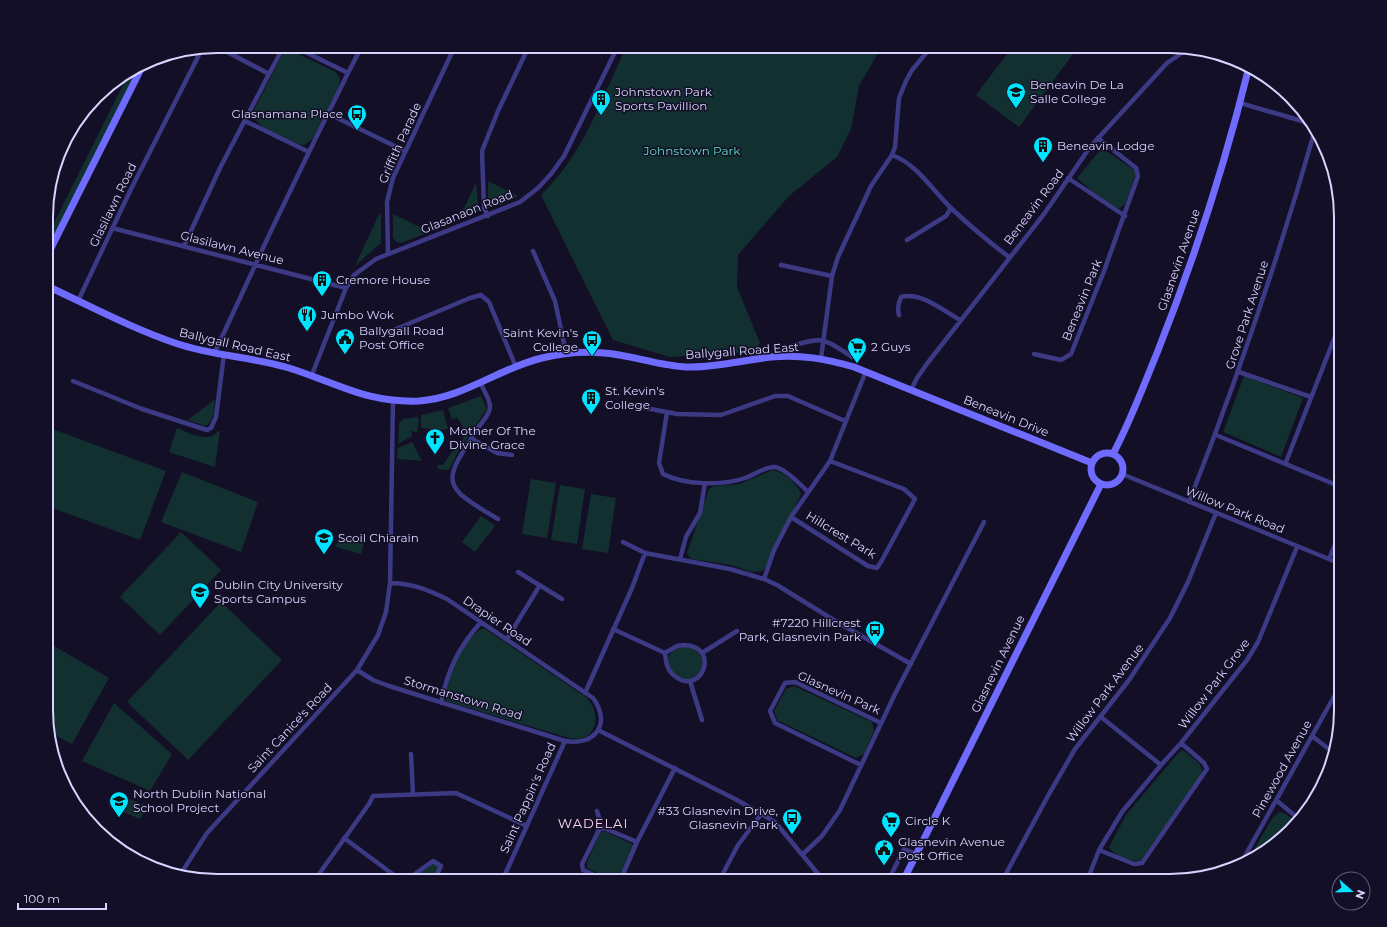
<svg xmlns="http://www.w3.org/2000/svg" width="1387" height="927" font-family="Montserrat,sans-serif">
<rect width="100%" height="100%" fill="#130f26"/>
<path fill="#12302f" d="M627 46H882L859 86 851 129 837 157 789 196 738 255 737 287 760 343 753 352 670 357 613 340 541 195C586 151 600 100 627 46Z
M1013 46H1079L1019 127 976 95Z
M290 50 336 72 340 79 339 87 312 140 304 145 298 144C286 138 252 127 253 112L282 55Z
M142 65 47 253V237L129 73Z
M1102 148 1134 170 1136 173 1126 203 1119 209 1096 195 1077 178Z
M488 181 518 196 503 204 491 206 488 201Z
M476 183 479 211 459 221 458 220Z
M379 214H381V243L355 266Z
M393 214 430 232 401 243 397 242 393 238Z
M1244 376 1303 398 1281 457 1223 432Z
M481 396 487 409 459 450 449 470 438 469 437 465H443L454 449H459C465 438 466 428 457 418L452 419 448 408Z
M215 399C214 408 215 422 205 426L188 420Z
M443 410 448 429 439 430 421 428V415Z
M418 417 419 423 417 432 411 431 412 436 398 444 399 423 404 419Z
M47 427 166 471 140 540 47 506Z
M177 428C188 433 209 444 218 431H220L215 467 169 452Z
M412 442 422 461 397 459 398 448Z
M772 470C783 471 798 484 801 494L767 567 762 571 751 572 731 565 691 559 687 553 709 489 714 486 740 484Z
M182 472 258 502 241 552 161 522Z
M531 479 556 483 547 538 522 534Z
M560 485 585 489 577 544 551 540Z
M591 494 616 498 608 553 582 549Z
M481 516 495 526 475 552 462 542Z
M181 532 221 570 160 635 120 597Z
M339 535 364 542 361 554 336 547Z
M221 602 282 660 188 760 127 702Z
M484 628 586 697C603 714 597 744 569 738L446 701C439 685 468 632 484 628Z
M47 642 109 678 72 744 47 731Z
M686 646C696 648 706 657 702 668 691 700 642 655 686 646Z
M794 686 872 722 874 731 864 754 856 758 777 720 774 711 786 689Z
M114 703 172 754 150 791 82 761Z
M1183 750 1200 764 1203 773 1141 860C1131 863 1115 857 1109 847L1126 815 1179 752Z
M115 793 147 806 140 819 109 806Z
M1279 812 1286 814 1295 821 1255 858 1248 860 1273 817Z
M604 831 634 845 618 881H613L587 868V862L600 833Z
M434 862 440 865 441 870 436 881H410Z"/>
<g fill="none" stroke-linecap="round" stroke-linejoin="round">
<path stroke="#3d3a85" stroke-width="4.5" d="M216 46 269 74 284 46
M348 73 362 46
M1240 103 1302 121 1318 132
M329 114 405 151
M245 121 309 152 348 73 293 46
M892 155C917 164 933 191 952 209 970 226 989 242 1009 257
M1068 178 1125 216
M488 216 484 208 482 151 498 111 529 46
M112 228 346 288
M907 240 946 216 951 208
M184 246 220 168 269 74
M533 251 555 301 566 353
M388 253 387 202 393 178 455 46
M781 265 832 276
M78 301 131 189 202 49
M899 315C897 309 898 304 901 297 920 291 944 311 960 320
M384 334 470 298 481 295 489 302 516 367
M789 347C823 336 823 338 852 357
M215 352 270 233 309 152
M1034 354 1061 360 1071 354 1104 271 1138 176 1136 168 1098 138
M821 358 832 276 838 257 871 186 892 155 895 147 899 98 906 81 912 70 932 46
M1239 372 1311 397
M311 377 346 288 354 275 376 259 520 202 538 188 551 174 564 156 618 46
M73 381 142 409 207 430 211 428 216 417 224 354
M481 384C484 391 490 399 490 407 490 415 482 421 478 428 442 483 440 485 498 519
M911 390 917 378 926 365 1044 214 1090 147 1167 63 1188 49
M635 406 677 414 721 415 775 396H788L845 421
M667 412 659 463 663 474C684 485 723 486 745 478 754 475 764 467 774 467 784 467 801 485 808 492
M1216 435 1341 487
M472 439 497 453 512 455
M1286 462 1341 321
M1122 474 1341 564
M1189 502C1237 380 1279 256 1315 130
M791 517 868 566 877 568 881 562 915 499 904 489 830 461
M623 542 645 553 730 569 764 579 777 585 837 622 911 664
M680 559 686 537 700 513 705 483
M1329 559 1341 530
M518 572 562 599
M764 579 774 550 791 517 830 461 866 371
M613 629 665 653
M507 639 540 585
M684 645C721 646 702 696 676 677 667 671 666 663 665 653L677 646Z
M702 653 737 631
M357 670 373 680 389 686 565 741C595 746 612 724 593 698L447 599C428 590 412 583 390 583
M690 681 702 720
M585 693 632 588 645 553
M441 703C448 669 458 648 481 622
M1101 717 1161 765
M598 730 737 800 775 822 824 881
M1312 736 1334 753
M411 754 413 795
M861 765 775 723 770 711 785 683 795 682 881 723
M1277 801 1298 818
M597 811 602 828
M344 838 402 881
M1099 850 1134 864 1142 863 1207 769 1204 763 1181 743
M803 854 822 836 840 810 895 694 984 522
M1241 863 1341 684
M180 875 207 833 357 670 378 635 386 612 390 583 393 401
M314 881 369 804 373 796 456 793 527 826
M405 881 433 861 441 866 434 881
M502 881 565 741
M607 881 583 870 582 864 599 830 604 828 637 842
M620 881 637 842 675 768
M719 881 738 845 762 813
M888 881 904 849 916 854
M1002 881 1049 794 1075 749 1129 680 1170 618 1188 582 1216 513
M1087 881 1099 850 1122 812 1161 765 1181 743 1247 660 1258 642 1297 547"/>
<path stroke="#6f6bff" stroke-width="7" d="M47 256 143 65
M47 286C90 306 133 329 178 344 214 356 253 357 289 368 337 383 366 403 419 401 464 398 499 368 542 358 562 353 583 351 604 353 632 355 659 366 687 367 715 368 744 360 771 357 800 354 826 359 854 367L1092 463
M1091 469a16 16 0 1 1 32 0a16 16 0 1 1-32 0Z
M1113 454C1130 422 1143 387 1157 353 1194 260 1225 164 1249 67
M903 881 1101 484"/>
</g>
<defs>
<symbol id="school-pin" viewBox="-11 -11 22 30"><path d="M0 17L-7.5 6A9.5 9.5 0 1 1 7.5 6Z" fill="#00e5ff" stroke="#130f26"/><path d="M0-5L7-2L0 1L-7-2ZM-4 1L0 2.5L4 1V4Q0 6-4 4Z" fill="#111"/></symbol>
<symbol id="building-pin" viewBox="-11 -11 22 30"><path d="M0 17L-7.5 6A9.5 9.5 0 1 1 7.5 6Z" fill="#00e5ff" stroke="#130f26"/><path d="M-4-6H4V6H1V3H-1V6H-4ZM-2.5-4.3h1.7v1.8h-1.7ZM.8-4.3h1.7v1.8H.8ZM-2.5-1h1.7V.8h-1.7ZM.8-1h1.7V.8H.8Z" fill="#111"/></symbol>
<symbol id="bus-pin" viewBox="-11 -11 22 30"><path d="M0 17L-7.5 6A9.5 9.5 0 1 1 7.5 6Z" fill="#00e5ff" stroke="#130f26"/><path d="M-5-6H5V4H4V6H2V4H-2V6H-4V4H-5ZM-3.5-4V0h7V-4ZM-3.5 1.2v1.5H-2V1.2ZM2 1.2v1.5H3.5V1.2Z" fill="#111"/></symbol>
<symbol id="restaurant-pin" viewBox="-11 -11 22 30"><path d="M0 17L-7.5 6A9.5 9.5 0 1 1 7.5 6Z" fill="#00e5ff" stroke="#130f26"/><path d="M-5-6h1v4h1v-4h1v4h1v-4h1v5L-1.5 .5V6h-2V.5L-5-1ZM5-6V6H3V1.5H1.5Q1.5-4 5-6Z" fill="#111"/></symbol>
<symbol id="civic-pin" viewBox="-11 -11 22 30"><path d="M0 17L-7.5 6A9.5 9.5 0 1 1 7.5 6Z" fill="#00e5ff" stroke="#130f26"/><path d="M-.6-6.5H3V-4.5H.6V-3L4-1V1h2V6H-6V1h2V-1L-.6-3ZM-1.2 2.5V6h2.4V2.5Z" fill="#111"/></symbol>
<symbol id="supermarket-pin" viewBox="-11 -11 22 30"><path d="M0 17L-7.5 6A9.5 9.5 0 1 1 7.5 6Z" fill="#00e5ff" stroke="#130f26"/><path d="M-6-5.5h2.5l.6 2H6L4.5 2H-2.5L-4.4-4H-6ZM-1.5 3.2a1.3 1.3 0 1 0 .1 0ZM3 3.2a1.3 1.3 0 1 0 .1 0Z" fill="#111"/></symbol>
<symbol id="church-pin" viewBox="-11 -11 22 30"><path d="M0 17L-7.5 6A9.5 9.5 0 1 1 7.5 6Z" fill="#00e5ff" stroke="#130f26"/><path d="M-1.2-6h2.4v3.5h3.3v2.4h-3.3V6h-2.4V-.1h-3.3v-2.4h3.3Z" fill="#111"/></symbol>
<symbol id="university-pin" viewBox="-11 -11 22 30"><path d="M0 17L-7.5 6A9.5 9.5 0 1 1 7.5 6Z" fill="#00e5ff" stroke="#130f26"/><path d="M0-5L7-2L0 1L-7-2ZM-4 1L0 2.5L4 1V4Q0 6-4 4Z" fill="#111"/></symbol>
</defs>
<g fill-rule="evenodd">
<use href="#school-pin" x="1005" y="81" width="22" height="30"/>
<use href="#building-pin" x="590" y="88" width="22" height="30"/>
<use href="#bus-pin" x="346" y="103" width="22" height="30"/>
<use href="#building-pin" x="1032" y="135" width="22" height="30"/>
<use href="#building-pin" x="311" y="269" width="22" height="30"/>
<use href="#restaurant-pin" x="296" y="304" width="22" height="30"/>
<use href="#civic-pin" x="334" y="327" width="22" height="30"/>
<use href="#bus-pin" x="581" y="329" width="22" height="30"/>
<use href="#supermarket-pin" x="846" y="336" width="22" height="30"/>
<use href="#building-pin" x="580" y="387" width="22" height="30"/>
<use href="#church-pin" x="424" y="427" width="22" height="30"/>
<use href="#school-pin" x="313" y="527" width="22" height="30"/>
<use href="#university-pin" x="189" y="581" width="22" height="30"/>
<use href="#bus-pin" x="864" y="619" width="22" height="30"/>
<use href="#school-pin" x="108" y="790" width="22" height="30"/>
<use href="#bus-pin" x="781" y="807" width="22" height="30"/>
<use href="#supermarket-pin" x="880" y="810" width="22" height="30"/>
<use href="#civic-pin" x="873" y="838" width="22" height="30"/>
</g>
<g text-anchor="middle" stroke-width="3" stroke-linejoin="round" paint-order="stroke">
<g font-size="12" fill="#d9d4ff" stroke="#130f26" text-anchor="start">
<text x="1030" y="89">Beneavin De La<tspan x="1030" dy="14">Salle College</tspan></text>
<text x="615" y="96">Johnstown Park<tspan x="615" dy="14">Sports Pavillion</tspan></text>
<text x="343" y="118" text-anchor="end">Glasnamana Place</text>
<text x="1057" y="150">Beneavin Lodge</text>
<text x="336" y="284">Cremore House</text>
<text x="321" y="319">Jumbo Wok</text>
<text x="359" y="335">Ballygall Road<tspan x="359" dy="14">Post Office</tspan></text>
<text x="578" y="337" text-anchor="end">Saint Kevin's<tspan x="578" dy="14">College</tspan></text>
<text x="871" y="351">2 Guys</text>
<text x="605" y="395">St. Kevin's<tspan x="605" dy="14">College</tspan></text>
<text x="449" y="435">Mother Of The<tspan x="449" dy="14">Divine Grace</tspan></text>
<text x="338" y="542">Scoil Chiarain</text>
<text x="214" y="589">Dublin City University<tspan x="214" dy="14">Sports Campus</tspan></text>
<text x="861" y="627" text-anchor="end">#7220 Hillcrest<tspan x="861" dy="14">Park, Glasnevin Park</tspan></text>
<text x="133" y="798">North Dublin National<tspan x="133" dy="14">School Project</tspan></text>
<text x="778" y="815" text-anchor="end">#33 Glasnevin Drive,<tspan x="778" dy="14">Glasnevin Park</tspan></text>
<text x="905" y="825">Circle K</text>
<text x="898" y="846">Glasnevin Avenue<tspan x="898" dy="14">Post Office</tspan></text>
</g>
<g font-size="12" fill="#d9d4ff" stroke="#130f26">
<text transform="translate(400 143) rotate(-66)" y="4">Griffith Parade</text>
<text transform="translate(113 205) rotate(-64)" y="4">Glasilawn Road</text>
<text transform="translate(1034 207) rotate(-53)" y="4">Beneavin Road</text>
<text transform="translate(467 212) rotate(-22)" y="4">Glasanaon Road</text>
<text transform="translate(232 248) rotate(14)" y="4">Glasilawn Avenue</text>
<text transform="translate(1179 260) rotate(-71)" y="4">Glasnevin Avenue</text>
<text transform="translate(1082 300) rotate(-68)" y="4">Beneavin Park</text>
<text transform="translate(1247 315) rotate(-72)" y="4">Grove Park Avenue</text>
<text transform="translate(235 345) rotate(13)" y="4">Ballygall Road East</text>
<text transform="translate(742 351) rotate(-4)" y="4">Ballygall Road East</text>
<text transform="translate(1006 416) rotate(22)" y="4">Beneavin Drive</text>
<text transform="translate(1235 510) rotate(22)" y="4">Willow Park Road</text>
<text transform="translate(841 535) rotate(31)" y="4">Hillcrest Park</text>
<text transform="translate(497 621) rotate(34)" y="4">Drapier Road</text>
<text transform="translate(998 664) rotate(-64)" y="4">Glasnevin Avenue</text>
<text transform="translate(1214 684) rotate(-53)" y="4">Willow Park Grove</text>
<text transform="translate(839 693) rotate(24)" y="4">Glasnevin Park</text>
<text transform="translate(1105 693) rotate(-53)" y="4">Willow Park Avenue</text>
<text transform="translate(463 698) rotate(17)" y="4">Stormanstown Road</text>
<text transform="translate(290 728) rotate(-47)" y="4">Saint Canice's Road</text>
<text transform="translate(1282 769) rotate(-61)" y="4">Pinewood Avenue</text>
<text transform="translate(528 798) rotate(-66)" y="4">Saint Pappin's Road</text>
</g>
<g font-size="12" fill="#5fe0c0" stroke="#130f26">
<text x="692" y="155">Johnstown Park</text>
</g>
<g font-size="13" letter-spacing="1" fill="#ffd6f0" stroke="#130f26">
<text x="593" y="828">WADELAI</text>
</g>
</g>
<path d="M0 0H1387V927H0ZM217 53H1170A164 164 0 0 1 1334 217V710A164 164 0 0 1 1170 874H217A164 164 0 0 1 53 710V217A164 164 0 0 1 217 53Z" fill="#130f26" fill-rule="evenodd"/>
<path fill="none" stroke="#d9d4ff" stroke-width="2" d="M217 53H1170A164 164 0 0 1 1334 217V710A164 164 0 0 1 1170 874H217A164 164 0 0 1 53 710V217A164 164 0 0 1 217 53Z"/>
<g transform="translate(1351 891) rotate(110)"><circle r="19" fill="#130f26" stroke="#625e7d"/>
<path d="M0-3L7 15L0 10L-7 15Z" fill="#00e5ff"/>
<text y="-6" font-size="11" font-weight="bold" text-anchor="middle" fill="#d9d4ff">N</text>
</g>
<path d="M18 903v6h88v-6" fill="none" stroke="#d9d4ff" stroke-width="2"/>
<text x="24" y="903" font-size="12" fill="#d9d4ff" stroke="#130f26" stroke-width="3" paint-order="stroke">100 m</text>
</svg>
